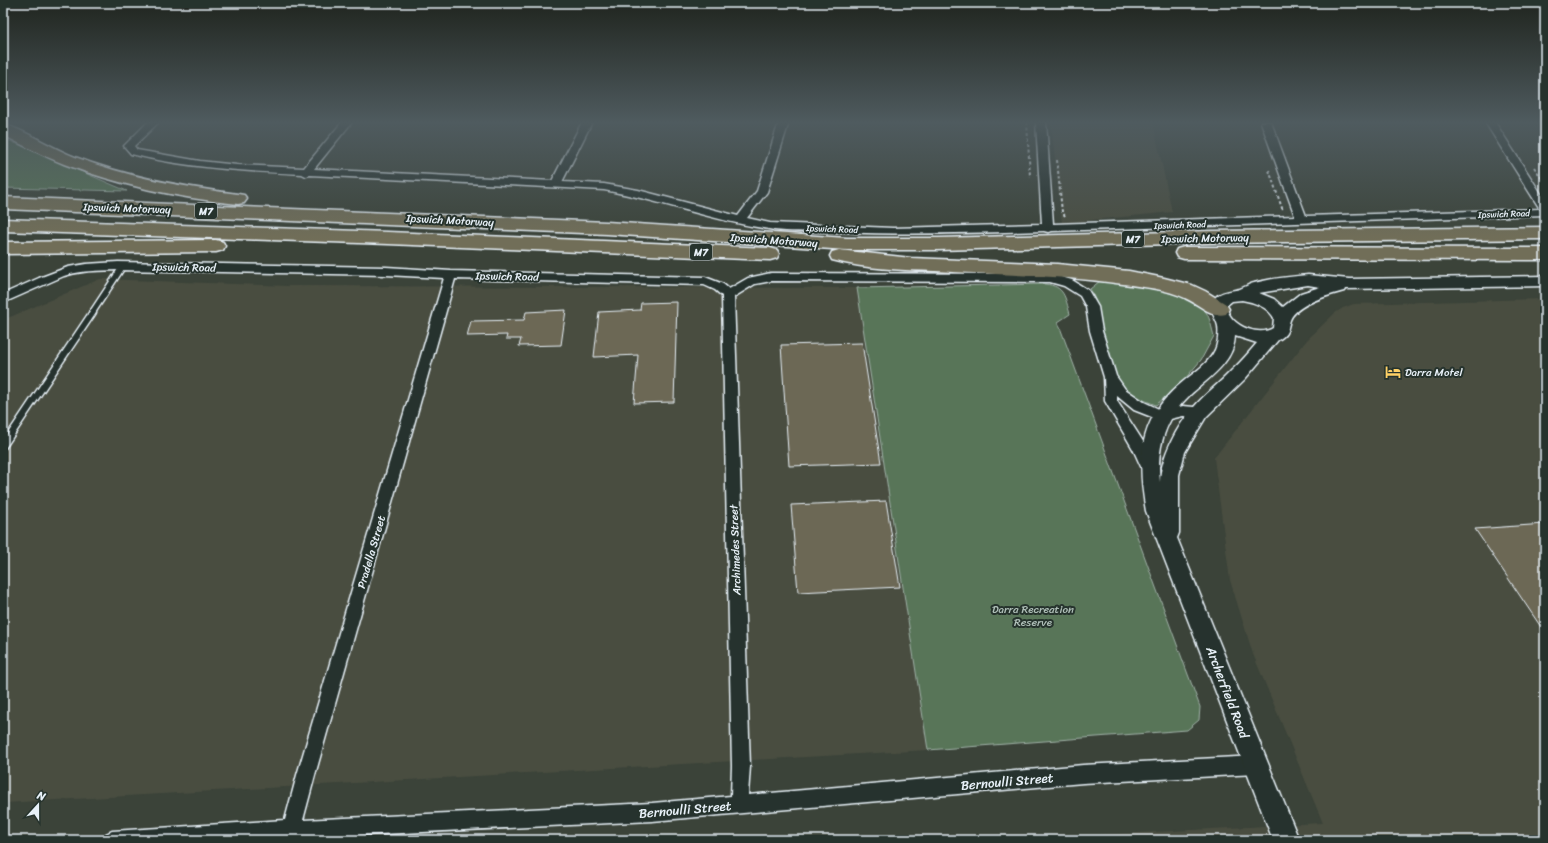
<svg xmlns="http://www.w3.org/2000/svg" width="1548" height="843" font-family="Sriracha,sans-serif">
<rect width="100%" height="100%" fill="#3b4339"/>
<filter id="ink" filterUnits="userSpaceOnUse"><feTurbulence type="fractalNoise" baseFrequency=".025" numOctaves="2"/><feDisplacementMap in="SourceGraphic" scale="8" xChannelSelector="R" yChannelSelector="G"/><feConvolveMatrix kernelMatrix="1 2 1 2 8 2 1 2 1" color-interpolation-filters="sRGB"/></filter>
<g filter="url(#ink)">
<path fill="#4a4e41" d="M1051 122H1153L1172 212 1062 223Z
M100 279 287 286 857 288 928 750 3 803V320Z
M1545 299V840H1004L1323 823 1253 654 1230 580 1214 458 1307 340 1335 313 1343 308 1354 304Z"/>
<path fill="#597459" stroke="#a0b2a8" d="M3 138 127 191 3 188Z
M1100 281C1127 285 1189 290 1206 312 1210 318 1212 329 1214 336L1201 360 1184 380 1156 405C1144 400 1130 396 1121 386 1115 379 1104 343 1102 333 1099 316 1099 305 1090 289Z
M1045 284C1065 286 1065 298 1070 314L1058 322 1200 707 1199 720 1187 730 928 750 857 288Z"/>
<path fill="#6c6755" stroke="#e8f1f8" d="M677 302 674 402 634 403 638 355 594 357 599 312 640 310 641 303Z
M566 310 561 345 519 346 521 339H506L507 335 467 336 471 321 524 320 526 312Z
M862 343 881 463 789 466 781 345Z
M886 501 900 587 798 592 791 505Z
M1545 524V633L1475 529Z"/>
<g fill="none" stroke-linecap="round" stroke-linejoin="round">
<defs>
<path id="service-far1" d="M92 313 123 266"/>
<path id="service" d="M3 446 93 312"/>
<path id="minor" d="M148 122H159L134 146 137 150 200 161 237 165 304 168 342 122H352L314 169 552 181 582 122H592L562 182 604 184 638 190 738 216 757 191 779 122H789L767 192 747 218 770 223 893 228 1042 224 1036 122H1046L1053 224 1295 216 1261 122H1271L1306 216 1540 209 1485 122H1495L1545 200V215L1052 231 1048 232 1044 231C975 233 907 235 838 232 816 231 791 233 769 229 713 221 660 200 604 190L310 175 306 176 302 174C244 171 187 168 131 154L124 146Z
M118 262 386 267 451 271 705 277 723 284 729 289 748 278 771 273 1050 274 1072 280 1088 290 1098 307 1102 331 1116 376 1125 389 1144 402 1163 411 1183 406 1205 408 1206 412 1205 416 1200 417 1183 416 1162 421 1134 410 1117 396V401L1144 443 1155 467 1153 471 1148 473 1143 471 1133 449 1105 401 1104 377 1090 331 1086 307 1080 296 1064 286 1050 282 771 281 755 284 734 297 750 766 748 795 1083 765 1256 756 1262 759 1265 765 1262 771 1256 774 1083 783 652 821 259 840H103L106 834 112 831 285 820 297 775 444 278 386 275 118 270C99 271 81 270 64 276L3 303V294L39 278 68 267 86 264ZM455 279 704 285 715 290 722 296 732 766 731 796 652 803 303 820 315 775Z"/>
<path id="secondary" d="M1308 275 1349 279 1545 276V286L1345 289 1344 291C1329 295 1296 304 1290 320 1287 329 1289 334 1278 340L1245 379 1206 417 1185 452 1179 475V533L1177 538 1299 840H1273L1146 511C1137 462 1138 421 1178 386 1190 375 1208 365 1215 350 1218 343 1219 334 1218 326 1216 315 1204 308 1217 296 1223 291 1232 291 1240 289 1245 287 1249 284 1254 283 1272 278 1290 277 1308 275ZM1308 285 1320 287 1301 293 1283 307 1274 299 1259 293ZM1242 300C1254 302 1268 307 1274 318L1273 328C1258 338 1226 324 1227 305L1232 301ZM1235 336 1257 343C1249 352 1241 362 1232 370 1220 383 1205 394 1194 407 1177 426 1161 456 1160 482 1156 449 1165 419 1189 396 1207 379 1234 363 1235 336Z"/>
<path id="motorway" d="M3 124C25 130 52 148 75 157 127 177 183 187 238 194L244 195 247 199 244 203 238 204C179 198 119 185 64 164 43 156 23 145 3 135Z
M3 197 607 222 847 238H938L1212 231 1545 227V239L1212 243 938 250H847L607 234 3 209Z
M3 219 388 232 770 248 777 250 779 254 777 258 770 260 388 244 3 231Z
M216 240 223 242 225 246 223 250 216 252 3 254V242Z
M1184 247 1545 248V260L1184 259 1177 257 1175 253 1177 249Z
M839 250 911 258 1057 264 1129 271 1164 278 1192 285 1205 291 1226 304 1229 309 1226 314C1211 318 1199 304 1185 298 1167 289 1144 287 1123 284 1061 275 998 275 935 271 902 270 865 269 832 260L830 256 832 252Z"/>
</defs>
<use href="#service-far1" stroke="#e8f1f8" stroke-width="8"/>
<use href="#service" stroke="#e8f1f8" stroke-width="9"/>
<use href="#minor" stroke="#e8f1f8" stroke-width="3"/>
<use href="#secondary" stroke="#e8f1f8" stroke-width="3"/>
<use href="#motorway" stroke="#e8f1f8" stroke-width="3"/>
<path stroke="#e8f1f8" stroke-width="2" stroke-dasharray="3 2.5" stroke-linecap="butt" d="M1027 122 1030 177
M1057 160 1062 212 1065 216
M1534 167 1545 183
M1269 170 1283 211"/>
<use href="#service-far1" stroke="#26332d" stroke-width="5"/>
<use href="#service" stroke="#26332d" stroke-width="6"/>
<use href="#minor" fill="#26332d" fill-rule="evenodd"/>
<use href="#secondary" fill="#26332d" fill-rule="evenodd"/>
<use href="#motorway" fill="#716e59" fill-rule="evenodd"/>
</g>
</g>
<linearGradient id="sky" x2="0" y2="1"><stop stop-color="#20251f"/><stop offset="0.51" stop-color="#4f5b5f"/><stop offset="1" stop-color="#4f5b5f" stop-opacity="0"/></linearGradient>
<rect width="1548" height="240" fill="url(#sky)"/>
<defs>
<symbol id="hotel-bare" viewBox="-9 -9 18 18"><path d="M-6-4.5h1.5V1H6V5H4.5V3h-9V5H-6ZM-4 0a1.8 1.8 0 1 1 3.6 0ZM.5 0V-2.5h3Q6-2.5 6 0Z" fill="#ffd166" stroke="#26332d" stroke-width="2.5" paint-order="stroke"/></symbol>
</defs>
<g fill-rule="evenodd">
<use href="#hotel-bare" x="1382" y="361" width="22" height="22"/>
</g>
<g text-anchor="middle" stroke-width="4" stroke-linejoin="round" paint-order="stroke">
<g font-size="9" fill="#e8f1f8" stroke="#26332d">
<text transform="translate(1504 214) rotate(-2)" y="3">Ipswich Road</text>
<text transform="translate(1180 225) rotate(-2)" y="3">Ipswich Road</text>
<text transform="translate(832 229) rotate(2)" y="3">Ipswich Road</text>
</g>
<g fill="#26332d" stroke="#aeb8bb" stroke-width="1">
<rect x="195" y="203" width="22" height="16" rx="3"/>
<rect x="1122" y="231" width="22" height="16" rx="3"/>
<rect x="690" y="244" width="22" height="16" rx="3"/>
</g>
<g font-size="10" font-weight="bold" fill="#e8f1f8">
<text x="206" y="215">M7</text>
<text x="1133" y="243">M7</text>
<text x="701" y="256">M7</text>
</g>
<g font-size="11" fill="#e8f1f8" stroke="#26332d">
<text transform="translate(127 208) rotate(2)" y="4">Ipswich Motorway</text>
<text transform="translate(450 220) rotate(3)" y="4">Ipswich Motorway</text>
<text transform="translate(1205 238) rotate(-1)" y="4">Ipswich Motorway</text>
<text transform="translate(774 240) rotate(4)" y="4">Ipswich Motorway</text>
<text transform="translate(184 267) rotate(1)" y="4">Ipswich Road</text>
<text transform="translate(507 276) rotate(1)" y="4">Ipswich Road</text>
<text transform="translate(735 550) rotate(-92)" y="4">Archimedes Street</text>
<text transform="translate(371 552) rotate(-74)" y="4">Pradella Street</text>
</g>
<g font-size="11" fill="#e8f1f8" stroke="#26332d" text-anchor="start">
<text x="1405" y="376">Darra Motel</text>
</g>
<g font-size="11" fill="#afbfb8" stroke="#26332d">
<text x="1033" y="613">Darra Recreation<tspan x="1033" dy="13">Reserve</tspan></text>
</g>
<g font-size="13" fill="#e8f1f8" stroke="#26332d">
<text transform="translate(1228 692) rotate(69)" y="5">Archerfield Road</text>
<text transform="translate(1007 781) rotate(-5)" y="5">Bernoulli Street</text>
<text transform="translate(685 809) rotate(-5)" y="5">Bernoulli Street</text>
</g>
</g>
<rect width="1548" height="843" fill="none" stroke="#26332d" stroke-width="16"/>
<rect x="8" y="8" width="1532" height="827" fill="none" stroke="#e8f1f8" stroke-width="1.5" filter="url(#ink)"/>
<g transform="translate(38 805) rotate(21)" stroke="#26332d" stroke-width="3" paint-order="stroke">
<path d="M0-3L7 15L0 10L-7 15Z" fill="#e8f1f8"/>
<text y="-6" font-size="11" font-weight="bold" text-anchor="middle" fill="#e8f1f8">N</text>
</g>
</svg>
